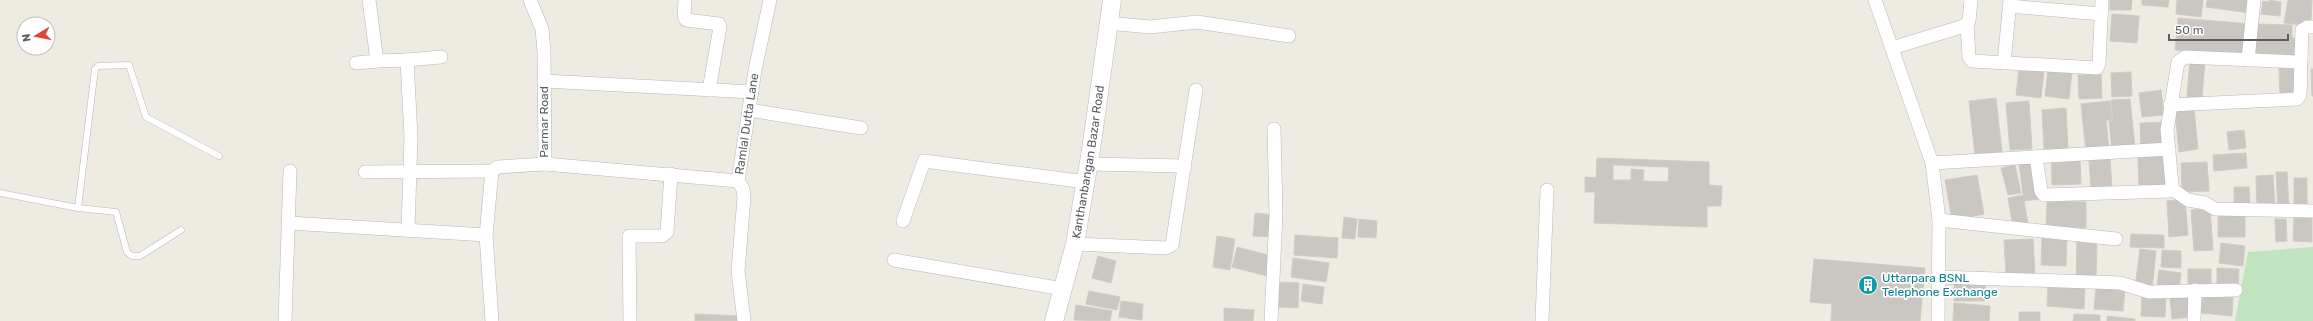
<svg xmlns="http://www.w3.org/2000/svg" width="2313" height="321" font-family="Rubik,sans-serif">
<rect width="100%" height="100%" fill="#edebe2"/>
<path fill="#c0e4c0" d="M2313 247V321H2235L2248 252Z"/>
<path fill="#cac7c2" stroke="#d1ccc1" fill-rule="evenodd" d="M2110 0H2132L2131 10H2110Z
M2142 0H2169L2168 7 2142 5Z
M2177 0H2203L2201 17 2176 14Z
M2207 0H2251L2249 13 2206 7Z
M2269 0 2281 2 2280 16 2261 14 2263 1 2269 2Z
M2288 0H2312L2311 21 2303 20 2302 25 2284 23Z
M2112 14 2139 16 2137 43 2110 41Z
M2178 18 2251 24 2248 57 2175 50Z
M2256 24 2292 25V38L2299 39V56L2255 55Z
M2190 60 2205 61 2202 98 2187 97Z
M2019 68 2044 71 2041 98 2016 95Z
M2279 68H2296L2297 96H2280Z
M2311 69H2313V96H2312Z
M2048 70 2072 72 2069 99 2045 96Z
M2131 72 2132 96 2112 97 2111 73Z
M2101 74 2102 98 2079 99 2078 75Z
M2161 90 2164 115 2142 117 2139 93Z
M1996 98 2002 152 1975 155 1969 101Z
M2130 99 2135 148 2112 150 2109 121H2113L2111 100Z
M2029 101 2032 149 2010 150 2006 103Z
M2110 101 2112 120H2106L2109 149 2086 152 2081 104Z
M2066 108 2068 148 2044 150 2042 110Z
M2194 109 2198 149 2179 152 2175 111Z
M2165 122 2167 145 2141 147 2140 123Z
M2244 130 2246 148 2229 150 2227 132Z
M2246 153 2247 168 2214 171 2213 155Z
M2080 156 2081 184 2052 185 2051 157Z
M2166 156 2167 189H2139L2138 157Z
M1597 158 1709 162V185L1722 186 1721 206H1707V227L1594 223 1595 192H1585V177L1596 178ZM1613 165 1669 167 1668 182 1643 181 1644 170 1631 169V180H1613Z
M2110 158 2112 187 2091 188 2089 160Z
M2035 162 2041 199 2024 201 2019 164Z
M2207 162 2209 191 2182 192 2181 163Z
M2015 165 2021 193 2008 195 2001 168Z
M2276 172H2287L2289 209 2278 210Z
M1977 175 1984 214 1952 220 1945 180Z
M2273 175 2275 207 2257 208 2256 176Z
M2294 178H2307V207H2294Z
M2234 187H2249L2250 208H2234Z
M2023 195 2028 224 2013 227 2008 198Z
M2185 199 2188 235 2169 237 2167 201Z
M2047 201 2086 202V228L2046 227Z
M2210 209 2213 250 2194 251 2191 210Z
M1255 213 1274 215 1272 237 1253 236Z
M2218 214H2245V237H2218Z
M1344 217 1357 219 1355 239 1342 238Z
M2294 217 2312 218V242L2293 241Z
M1359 219 1377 221 1376 238 1358 237Z
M2275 219H2286L2287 241 2276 242Z
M2131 234 2164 235V248L2130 247Z
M1295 235 1338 238 1337 258 1294 255Z
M2042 235 2067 236 2066 266 2041 265Z
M1217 236 1235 239 1230 270 1213 267Z
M2077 238 2097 239 2096 280H2076Z
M2033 239 2035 273 2006 274 2004 240Z
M2221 243 2245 246 2243 266 2219 263Z
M1237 247 1272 256 1267 276 1232 267Z
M2140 249 2156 251 2152 289 2135 287Z
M2162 250 2181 251V268L2161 267Z
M1098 256 1116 261 1111 283 1092 278Z
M1293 258 1329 263 1326 282 1291 277Z
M1814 259 1925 268 1920 321H1831L1832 304 1810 302Z
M2217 268 2239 269 2238 289H2217Z
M2188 269H2211V288H2188Z
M2159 270 2181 273 2179 290 2157 288Z
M1954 278 1986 279 1985 301H1954Z
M1279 282 1299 283 1298 308 1278 307Z
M1303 284 1324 287 1322 304 1301 301Z
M2048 285 2085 288 2084 309 2047 306Z
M2096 288 2125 290 2123 311 2094 309Z
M1089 291 1120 297 1117 310 1086 304Z
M2142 294 2166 296 2165 317 2141 316Z
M2203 294 2233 297 2232 316 2201 313Z
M2189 296 2191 317 2172 319 2170 298Z
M1121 301 1143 304 1142 320 1119 317Z
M1954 303 1990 306 1989 321H1953Z
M1076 305 1112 311 1110 321 1074 320Z
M1224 308 1254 310 1253 321H1224Z
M2019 312H2040V321H2019Z
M695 314 742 316V321H695Z
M2074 314 2100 315V321H2073Z
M2107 316 2135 319V321H2107Z"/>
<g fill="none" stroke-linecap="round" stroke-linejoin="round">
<defs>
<path id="lane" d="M0 193 78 208 116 212 127 252 132 256H140L181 230
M78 208 95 69 98 66 129 65 146 117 219 156"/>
<g id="street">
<path d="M369 0 377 61 407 60 411 137 408 230"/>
<path d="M685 0 684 16 686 20 719 24 720 27 709 90"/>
<path d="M1875 0 1932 163 1939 220 1938 321"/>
<path d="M2009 6 2101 14"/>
<path d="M1108 23 1150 27 1197 22 1289 36"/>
<path d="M1967 24 1969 57 1972 61 2097 68 2099 63 2102 0"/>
<path d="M1892 48 1964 26 1969 21 1971 0"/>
<path d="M407 60 441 57"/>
<path d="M2248 60 2254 0"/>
<path d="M356 63 377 61"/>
<path d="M2004 63 2010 0"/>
<path d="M544 81 752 92"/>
<path d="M2170 105 2297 99 2300 95 2301 59"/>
<path d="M749 110 861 128"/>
<path d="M2036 157 2041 191 2044 195 2171 191 2172 185 2167 130 2178 62 2185 57 2297 62 2301 59 2302 30 2307 27H2313"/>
<path d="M1932 163 2169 149"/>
<path d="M545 164 738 181"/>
<path d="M1089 164 1185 166"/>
<path d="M365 172 492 171"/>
<path d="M2172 189 2188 200 2205 203 2215 209 2313 211"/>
<path d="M1939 220 2116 239"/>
<path d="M903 221 924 161 1086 182"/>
<path d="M289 223 486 235"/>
<path d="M1075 244 1166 248 1172 245 1196 90"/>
<path d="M894 260 1063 289"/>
<path d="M1939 277 2120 283 2149 292 2236 290"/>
<path d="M285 321 290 171"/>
<path d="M492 321 486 235 492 171 498 167 545 164 544 52 542 29 530 0"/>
<path d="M630 321 629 236H662L667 232 671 174"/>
<path id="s1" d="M744 321 738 271 744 197 743 189 738 181 755 70 770 0"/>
<path d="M1271 321 1276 214 1274 129"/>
<path d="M1542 321 1547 190"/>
<path d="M2194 321 2195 290"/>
</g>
<g id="secondary">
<path id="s2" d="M1054 321 1075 244 1091 150 1112 0"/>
</g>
</defs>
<use href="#lane" stroke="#b5b8bc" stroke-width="7"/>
<use href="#street" stroke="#b5b8bc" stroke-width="14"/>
<use href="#secondary" stroke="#b6b9be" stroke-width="19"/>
<use href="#lane" stroke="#fff" stroke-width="6"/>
<use href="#street" stroke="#fff" stroke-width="13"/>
<use href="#secondary" stroke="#fff" stroke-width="18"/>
</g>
<defs>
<symbol id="building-disc" viewBox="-11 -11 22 22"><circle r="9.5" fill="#0f9aa8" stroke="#fff"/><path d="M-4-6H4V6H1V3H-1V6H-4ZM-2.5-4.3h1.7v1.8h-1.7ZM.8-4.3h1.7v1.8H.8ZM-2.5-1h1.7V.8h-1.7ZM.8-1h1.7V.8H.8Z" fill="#fff"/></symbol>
</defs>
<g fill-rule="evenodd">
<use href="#building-disc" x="1857" y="274" width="22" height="22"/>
</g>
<g text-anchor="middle" stroke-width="3.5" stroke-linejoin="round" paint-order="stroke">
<g font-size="12" fill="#5b5e63" stroke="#fff">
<text transform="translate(544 122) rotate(-90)" y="4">Parmar Road</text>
<text dy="4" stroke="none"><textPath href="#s1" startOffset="200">Ramlal Dutta Lane</textPath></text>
<text dy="4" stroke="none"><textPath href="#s2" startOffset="163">Kanthanbangan Bazar Road</textPath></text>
</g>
<g font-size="12" fill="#0d838f" stroke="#fff" text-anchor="start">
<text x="1882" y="282">Uttarpara BSNL<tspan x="1882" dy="14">Telephone Exchange</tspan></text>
</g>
</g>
<g transform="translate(36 36) rotate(260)"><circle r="19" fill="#ffffff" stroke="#bdbfc1"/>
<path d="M0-3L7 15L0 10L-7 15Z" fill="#e14535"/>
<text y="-6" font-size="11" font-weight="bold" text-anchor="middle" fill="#5b5e63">N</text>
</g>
<path d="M2169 34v6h119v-6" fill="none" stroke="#5b5e63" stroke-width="2"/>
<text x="2175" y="34" font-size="12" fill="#5b5e63" stroke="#ffffff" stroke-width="3" paint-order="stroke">50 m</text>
</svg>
